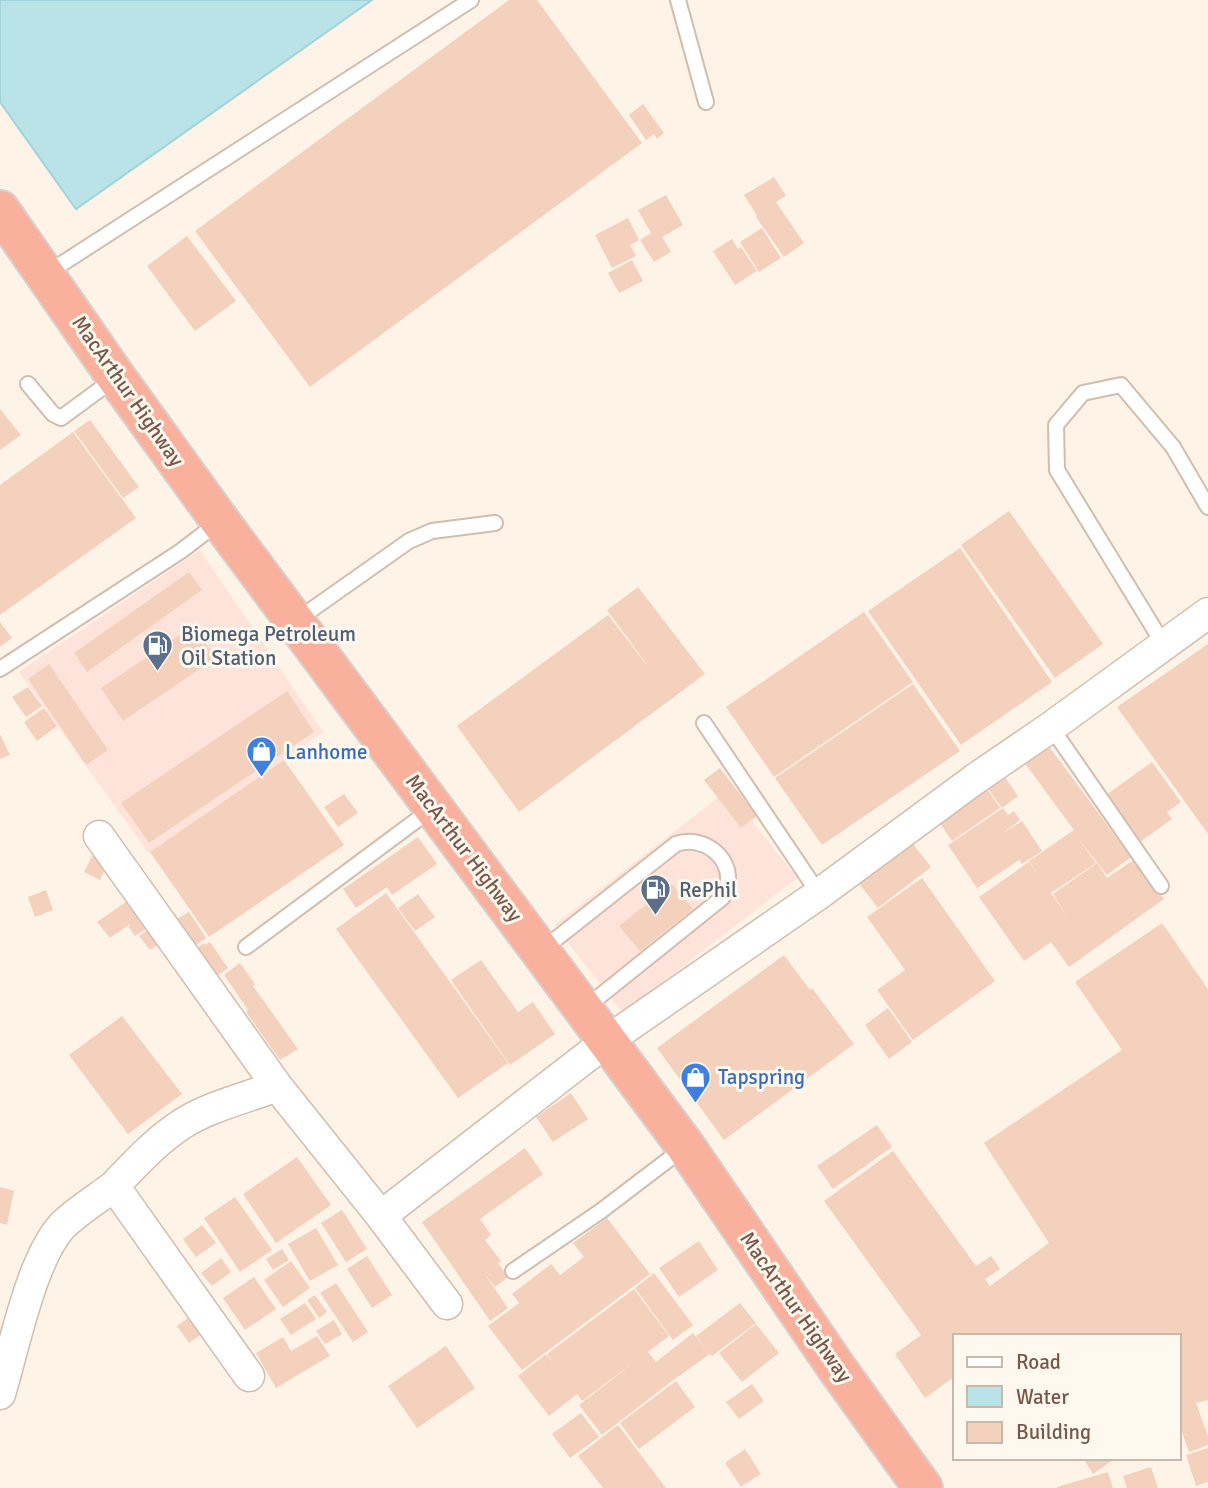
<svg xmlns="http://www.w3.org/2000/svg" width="1208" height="1488" font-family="Signika,sans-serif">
<rect width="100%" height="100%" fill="#fdf3e7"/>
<path fill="#fee3da" d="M200 550 323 732 149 854 19 672Z
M728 790 797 878 623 1013 554 925Z"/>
<path fill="#bae3e8" stroke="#a0d4da" stroke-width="2" d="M0 0H372L76 209 0 102Z"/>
<path fill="#f4d1bd" d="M509 0H537L642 143 310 387 195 231Z
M643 104 664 133 657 139 654 134 646 140 629 115Z
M774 177 786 196 776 202 804 243 784 257 756 217 757 216 744 195Z
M666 195 683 225 662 237 671 252 654 262 640 240 651 233 638 210Z
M628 218 639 240 630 245 636 256 612 268 595 235Z
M762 228 781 258 759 272 740 242Z
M187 236 236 301 195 331 147 266Z
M732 239 738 249 741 247 757 271 735 285 713 251Z
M632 260 643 281 619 293 608 273Z
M0 409 21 435 0 450Z
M90 420 139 487 123 498 74 431Z
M73 432 136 518 0 615V485Z
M1009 511 1103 644 1055 678 961 545Z
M960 548 1052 682 961 745 868 611Z
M189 572 202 590 87 672 74 653Z
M638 587 705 674 519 812 457 726 608 615 654 674 607 610Z
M864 612 913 682 774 777 726 707Z
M0 622 12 638 0 647Z
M193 626 216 658 123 721 101 688Z
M1208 644V834L1117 707Z
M49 664 108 750 86 765 28 679Z
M913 684 960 751 822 845 775 778Z
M28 687 42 706 26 717 12 697Z
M287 691 314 732 149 843 121 803Z
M44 708 57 726 37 741 24 722Z
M0 734 10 755 0 759Z
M1045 741 1131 857 1107 875 1077 837 1096 863 1051 893 1066 915 1053 894 1097 863 1107 878 1135 859 1164 899 1069 967 1051 942 1024 961 979 897 1029 862 1041 878 1029 861 1074 830 1021 758Z
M284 760 344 845 209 937 150 852Z
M1152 762 1181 802 1167 812 1172 819 1140 842 1106 795Z
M720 768 757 816 741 828 704 780Z
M1000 770 1018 796 1002 808 983 782Z
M983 783 1000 808 952 841 935 816Z
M344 794 358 813 338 827 324 807Z
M1003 808 1008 815 1014 811 1020 820 1002 834 1022 821 1042 851 1022 864 1019 860 977 888 948 845Z
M906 835 931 867 878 908 853 876Z
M418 837 437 864 392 895 387 887 356 908 343 889Z
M92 856 108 864 100 880 84 872Z
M922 878 995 981 913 1040 877 990 905 970 867 917Z
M672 884 693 909 640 951 619 926Z
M46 890 53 910 35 917 28 897Z
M386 893 508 1063 458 1098 336 929Z
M418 894 435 917 415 931 398 908Z
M130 899 150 926 135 936 129 927 130 924 110 938 97 922Z
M189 912 206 938 190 949 172 922Z
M1162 923 1208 989V1400L1196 1403 1208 1436V1445L1189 1452 1178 1421V1336H954V1377L925 1398 895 1354 921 1335 824 1201 893 1151 976 1266 991 1256 1000 1269 985 1279 990 1286 1049 1243 984 1143 1122 1050 1075 982Z
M150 928 161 943 150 950 139 936Z
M210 942 228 968 211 980 191 952 204 943 205 945Z
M784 955 810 990 812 988 854 1044 724 1140 657 1048Z
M481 960 518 1012 533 1002 555 1034 510 1065 451 980Z
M240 963 255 984 253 986 298 1049 280 1060 246 1012 248 1010 224 975Z
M888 1008 912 1042 889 1059 865 1025Z
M122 1016 182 1094 128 1134 69 1055Z
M571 1093 588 1119 553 1142 536 1117Z
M877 1125 892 1147 833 1189 817 1166Z
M525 1148 543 1174 480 1219 491 1235 485 1240 501 1261 498 1263 508 1277 495 1287 484 1273 508 1308 490 1321 422 1222Z
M297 1157 331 1205 276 1243 243 1194Z
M0 1187 14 1191 7 1225 0 1223Z
M235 1197 272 1250 240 1272 204 1218Z
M342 1210 367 1249 346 1262 321 1223Z
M607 1218 650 1274 522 1370 488 1326 519 1303 512 1294 551 1264 560 1275 584 1257 573 1243Z
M202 1225 216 1243 196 1257 183 1239Z
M316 1228 338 1265 310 1281 288 1244Z
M699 1241 718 1270 679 1297 659 1268Z
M282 1249 289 1260 273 1270 266 1259Z
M367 1256 392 1295 372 1308 347 1269Z
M221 1258 231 1272 212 1286 201 1273Z
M291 1261 310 1288 283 1307 264 1280Z
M654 1273 693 1325 673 1340 635 1288Z
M254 1277 276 1309 245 1330 223 1298Z
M336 1283 368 1332 353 1342 320 1293Z
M634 1289 669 1336 648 1352 656 1362 693 1333 707 1351 696 1336 740 1303 756 1323 712 1356 710 1354 672 1381 602 1435 579 1405 642 1356 582 1401 577 1394 549 1416 518 1376 546 1354 555 1366 547 1354Z
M315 1295 327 1312 319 1318 307 1300Z
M305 1303 316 1319 291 1335 280 1319Z
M191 1316 203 1333 189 1343 177 1326Z
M334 1320 342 1334 325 1344 316 1331Z
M756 1324 779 1353 742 1382 719 1353Z
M317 1336 330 1356 276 1388 256 1353 283 1337 291 1351Z
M446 1346 475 1388 417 1428 388 1386Z
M676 1381 695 1407 639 1449 620 1423Z
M752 1384 764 1401 739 1419 726 1402Z
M581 1413 599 1437 570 1458 552 1434Z
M618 1425 666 1488H603L578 1456Z
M1208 1448V1482L1196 1486 1186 1455Z
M745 1449 761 1474 741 1487 725 1463Z
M1083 1458H1116L1093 1474Z
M1151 1467 1158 1488H1127L1123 1476Z
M1108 1472 1113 1488H1057V1487Z"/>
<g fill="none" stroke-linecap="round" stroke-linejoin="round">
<defs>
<path id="lane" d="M678 0 706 102
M46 274 471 0
M28 384 53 414 61 418 114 379
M297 620 409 541 432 531 495 523
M1164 645 1057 470 1056 425 1083 393 1121 385 1173 447 1208 507
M0 669 181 551 219 522
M704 723 819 894
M1051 727 1161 886
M246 947 433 808
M542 950 676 844C709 833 742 867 722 898L585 1008
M513 1271 601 1211 685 1147"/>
<path id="street" d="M99 836 277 1086 381 1216 447 1304
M381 1216 607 1041 819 894 975 779 1051 727 1208 613
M249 1376 114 1186C135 1164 156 1141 182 1124 210 1106 246 1098 277 1086
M0 1394C14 1348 31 1260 62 1226 77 1211 97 1199 114 1186"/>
<path id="highway" d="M0 210 116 377 220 521 686 1147 836 1367 923 1488"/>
</defs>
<use href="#lane" stroke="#d2bdae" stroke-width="18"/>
<use href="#street" stroke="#d2bdae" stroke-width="33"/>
<use href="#highway" stroke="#d9d0cc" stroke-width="42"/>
<use href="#lane" stroke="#fff" stroke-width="14"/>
<use href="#street" stroke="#fff" stroke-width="30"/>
<use href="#highway" stroke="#f9b09c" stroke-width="38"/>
</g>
<defs>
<symbol id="fuel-pin" viewBox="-11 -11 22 30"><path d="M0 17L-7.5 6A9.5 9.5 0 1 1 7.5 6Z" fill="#5c6f8a" stroke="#fff8ee"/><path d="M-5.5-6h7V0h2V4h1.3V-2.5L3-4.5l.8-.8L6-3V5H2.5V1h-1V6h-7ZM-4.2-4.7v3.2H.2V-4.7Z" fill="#fff"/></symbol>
<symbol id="shop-pin" viewBox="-11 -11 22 30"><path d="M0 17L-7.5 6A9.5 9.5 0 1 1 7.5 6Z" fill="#3f7fe0" stroke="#fff8ee"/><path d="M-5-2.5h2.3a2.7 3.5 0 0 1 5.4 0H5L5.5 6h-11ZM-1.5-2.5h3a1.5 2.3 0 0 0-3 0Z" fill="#fff"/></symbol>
</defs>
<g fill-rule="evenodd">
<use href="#fuel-pin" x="140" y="628" width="35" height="47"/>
<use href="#shop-pin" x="244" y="734" width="35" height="47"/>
<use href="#fuel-pin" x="638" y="872" width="35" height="47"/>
<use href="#shop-pin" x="678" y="1060" width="35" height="47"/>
</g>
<g text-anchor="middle" stroke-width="6" stroke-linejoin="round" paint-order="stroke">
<g font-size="21" fill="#78584a" stroke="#fff8ee">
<text transform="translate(128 391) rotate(55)" y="7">MacArthur Highway</text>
<text transform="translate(464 848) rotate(53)" y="7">MacArthur Highway</text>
<text transform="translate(796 1307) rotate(55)" y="7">MacArthur Highway</text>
</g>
<g font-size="21" fill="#4e5e75" stroke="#fff8ee" text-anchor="start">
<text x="181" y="641">Biomega Petroleum<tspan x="181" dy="24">Oil Station</tspan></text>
<text x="679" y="897">RePhil</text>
</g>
<g font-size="21" fill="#366cbe" stroke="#fff8ee" text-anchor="start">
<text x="285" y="759">Lanhome</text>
<text x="718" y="1084">Tapspring</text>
</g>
</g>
<rect x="953" y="1334" width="228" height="126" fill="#fff8ee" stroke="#c9b8ac" stroke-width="2"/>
<rect x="967" y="1357" width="35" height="10" fill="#ffffff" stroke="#c9b8ac" stroke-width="2"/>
<text x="1016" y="1369" font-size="21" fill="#78584a">Road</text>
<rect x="967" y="1386" width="35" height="21" fill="#bae3e8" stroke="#c9b8ac" stroke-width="2"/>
<text x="1016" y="1404" font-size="21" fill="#78584a">Water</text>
<rect x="967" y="1422" width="35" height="21" fill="#f4d1bd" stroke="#c9b8ac" stroke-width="2"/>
<text x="1016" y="1439" font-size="21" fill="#78584a">Building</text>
</svg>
